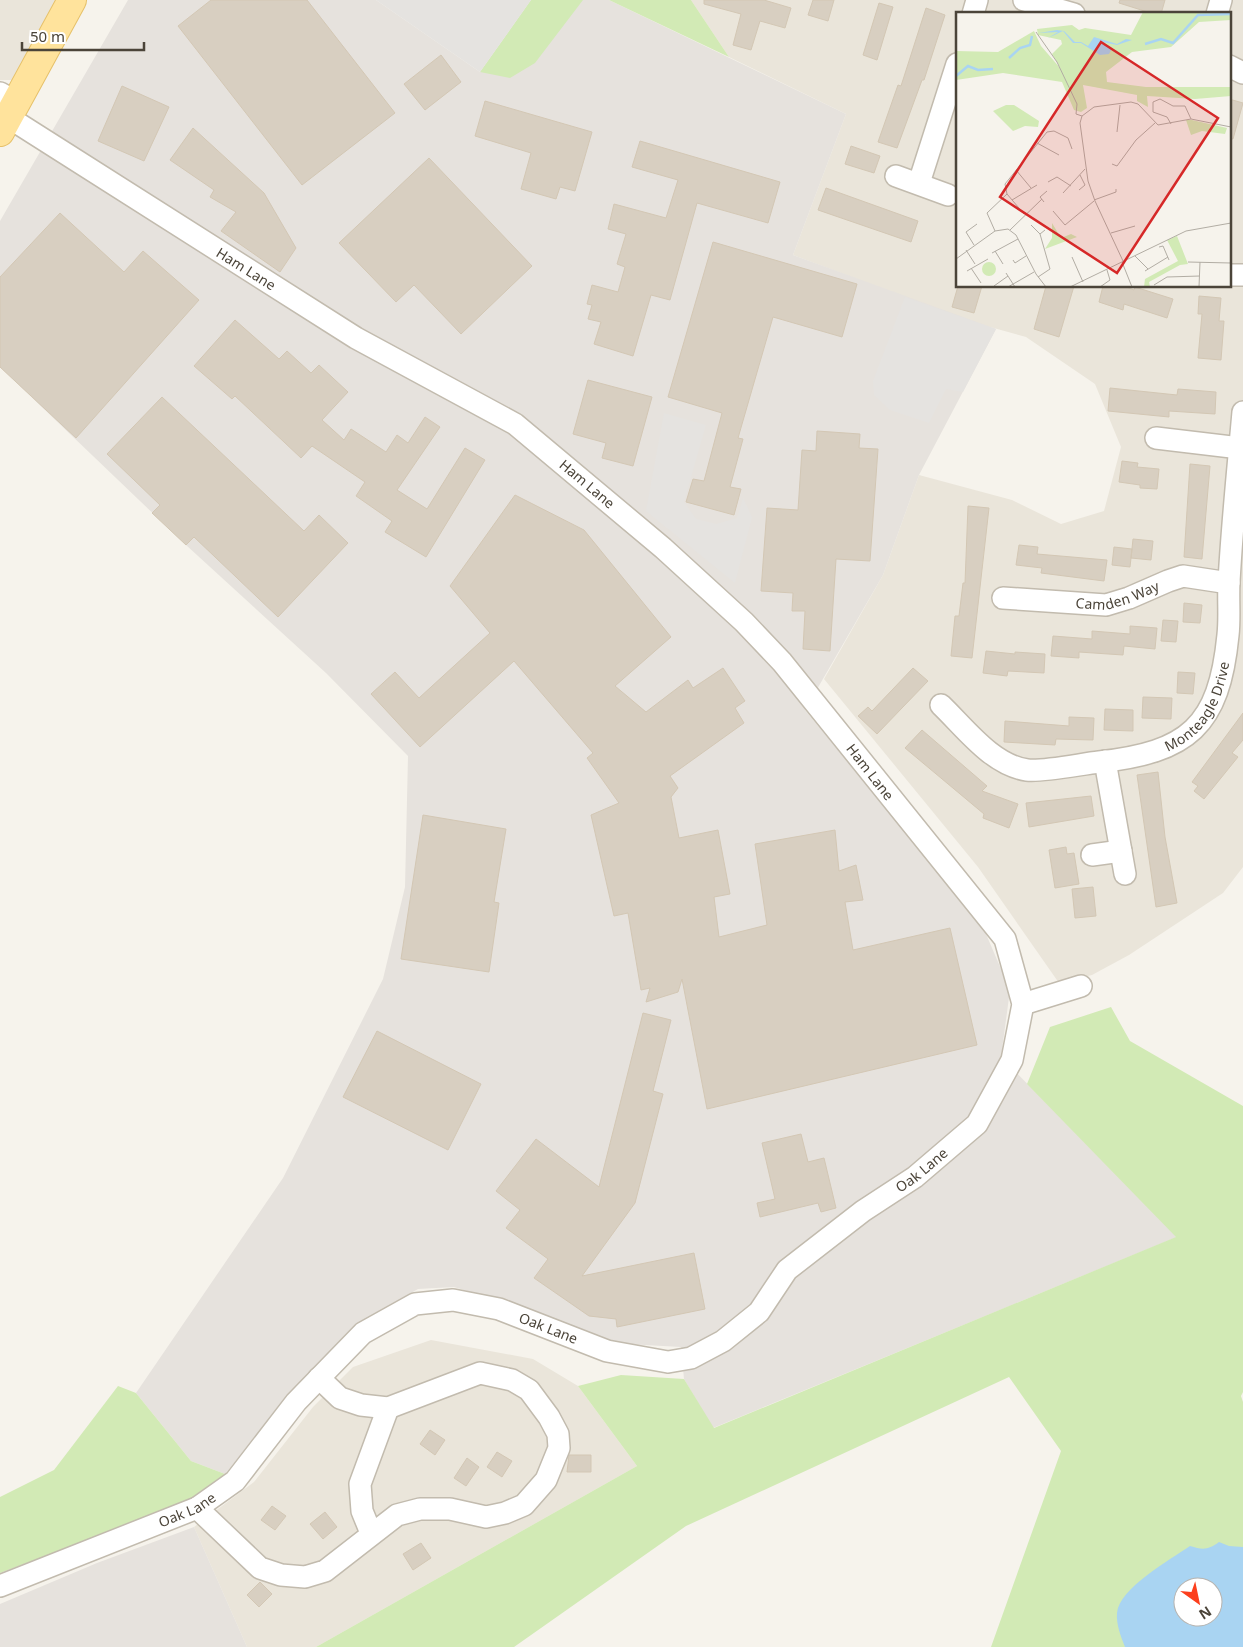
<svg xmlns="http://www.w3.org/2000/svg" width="1243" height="1647" font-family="'Noto Sans',sans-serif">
<rect width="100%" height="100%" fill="#f6f3ec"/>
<path fill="#eae5da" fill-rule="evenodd" d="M0 0H60L12 80H0Z
M691 0H1243V867L1223 893 1129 955 1092 975 1059 983 978 867 824 679 883 575 919 475 1012 500 1061 524 1104 511 1121 447 1095 384 1026 337 972 322 793 255 846 114 729 57ZM957 14H1229V286H957Z
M431 1340 533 1359 578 1386 637 1466 316 1647H247L194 1527 254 1482 313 1407 353 1367Z"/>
<path fill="#e6e2dd" d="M128 0H376L480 72 531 0H609L846 114 793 255 996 329 919 475 883 575 805 710 983 927 1010 990 1001 1057 1177 1237 713 1428 684 1379 681 1347 609 1343 514 1305 454 1287 418 1289 363 1320 286 1399 225 1474 191 1461 136 1393 283 1178 383 979 405 887 408 756 326 673 186 545 0 367V221Z
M194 1527 247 1647H0V1604L97 1563Z"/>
<path fill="#d2eab5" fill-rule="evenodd" d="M531 0H583L535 63 510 78 480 72Z
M609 0H691L729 57Z
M1111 1007 1130 1041 1243 1106V1392L1241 1396 1243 1402V1647H991L1061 1451 1009 1377 686 1526 514 1647H316L637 1466 578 1386 621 1375 684 1379 714 1428 1176 1237 1027 1084 1050 1027ZM1183 1587H1213V1617H1183Z
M118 1386 136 1393 191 1461 225 1474 183 1504 0 1573V1497L54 1470Z"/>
<path fill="#e5e3e0" d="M376 0H531L480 72Z
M905 297 996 329 963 392 946 389 929 423 890 410 874 395 873 381Z
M664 413 706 425 684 502 696 519 716 524 737 518 743 498 752 517 735 583 646 511Z"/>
<path fill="#a9d4f2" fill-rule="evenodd" d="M1219 1542 1229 1546 1243 1547V1647H1125C1121 1637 1116 1624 1117 1613 1119 1588 1170 1560 1190 1546 1203 1550 1208 1550 1219 1542ZM1183 1587H1213V1617H1183Z"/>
<path fill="#d8cfc1" stroke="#d3c7b4" d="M211 0H307L395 113 302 185 178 26Z
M704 0H764L791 8 785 28 760 21 751 50 733 45 741 14 704 4Z
M813 0H834L828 21 808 15Z
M1120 0H1165L1161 14H1154L1119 3Z
M879 3 893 7 877 60 863 55Z
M926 8 945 15 924 80H922L897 148 878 142 898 85 901 86Z
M441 55 461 82 425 110 404 84Z
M122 86 169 107 144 161 98 141Z
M1229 99 1243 103 1233 139 1229 138Z
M485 101 592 132 575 191 560 187 556 199 521 189 531 153 475 136Z
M193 128 264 193 296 248 280 272 221 231 236 212 210 197 214 190 170 160Z
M640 141 780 182 768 223 697 203 670 300 651 295 633 356 594 344 601 322 588 319 592 305 587 304 592 285 618 292 625 267 617 264 626 234 608 229 614 204 666 218 678 180 632 167Z
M851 146 880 156 874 173 845 164Z
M429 158 532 266 461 334 414 285 396 302 339 243Z
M826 188 918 221 911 242 818 210Z
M60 213 124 272 143 251 199 300 76 438 0 367V277Z
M713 242 857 284 842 337 773 317 738 438 743 439 730 487 741 489 734 515 686 502 693 479 704 481 722 413 668 397Z
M958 286H982L974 313 952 307Z
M1046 286H1074L1059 337 1034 329Z
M1103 286H1124L1134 290 1135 287 1173 299 1167 318 1124 304 1123 310 1099 302Z
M1199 296 1221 298 1219 321H1224L1221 360 1198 358 1202 314H1198Z
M235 320 279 359 287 351 311 373 319 365 348 392 322 420 344 440 351 429 386 452 397 435 408 443 425 417 440 427 397 490 427 509 465 448 485 460 426 557 385 532 392 521 356 496 365 482 312 446 301 458 235 396 232 399 194 366Z
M588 380 652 397 633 466 602 458 606 443 573 434Z
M1110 388 1177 395 1178 389 1216 392 1215 414 1169 411V417L1108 411Z
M162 397 304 531 319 515 348 543 278 617 194 537 186 545 152 513 160 505 107 454Z
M817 431 860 434 859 448 878 449 870 561 836 559 830 651 803 649 805 611H792L793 593 761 591 767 508 798 510 802 450 816 451Z
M1122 461 1138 463 1137 467 1159 469 1157 489 1140 488V485L1119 482Z
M1190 464 1210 466 1202 559 1184 557Z
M515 495 584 530 671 637 615 686 646 712 688 680 693 688 723 668 745 701 735 708 744 723 670 776 678 788 671 797 679 838 718 830 730 894 714 897 719 937 767 925 755 844 835 830 839 871 856 865 863 900 845 902 853 950 950 928 977 1045 707 1109 682 979 678 992 646 1002 650 988 641 990 628 913 614 916 591 815 619 803 587 758 593 753 514 661 420 747 371 694 395 672 419 698 490 633 450 586Z
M968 506 989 508 972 658 951 656 955 616H959L963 583H965Z
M1133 539 1153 541 1151 560 1131 558Z
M1019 545 1038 547 1037 554 1107 560 1104 581 1041 573 1042 568 1016 565Z
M1114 547 1132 549 1130 567 1112 565Z
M1184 603 1202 605 1200 623 1183 622Z
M1163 620 1178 621 1176 642 1161 641Z
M1130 626 1157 628 1155 649 1124 646 1123 655 1079 652V658L1051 656 1053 636 1092 639V631L1130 634Z
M986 651 1015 654V652L1045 654 1044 673 1008 671 1007 676 983 673Z
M913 668 928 681 877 734 858 716 868 707 872 711Z
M1178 672 1195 673 1193 694 1177 693Z
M1143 697 1172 698 1171 719 1142 718Z
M1105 709 1133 710V731L1104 730Z
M1243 713V740L1232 753 1238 757 1204 799 1194 791 1198 786 1192 782Z
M1069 717 1094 718 1093 740 1056 739 1055 745 1004 742 1005 721 1069 726Z
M922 730 987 786 982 791 1018 804 1009 828 983 818 984 814 905 748Z
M1158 772 1165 837 1177 903 1156 907 1137 775Z
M1091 796 1094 816 1029 827 1026 803Z
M423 815 506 829 494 902 499 903 489 972 401 959Z
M1066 847 1067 854 1074 853 1079 884 1055 888 1049 850Z
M1093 887 1096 916 1075 918 1072 889Z
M643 1013 671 1020 653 1091 663 1094 635 1203 582 1276 694 1253 705 1309 617 1327 616 1319 589 1316 534 1278 548 1259 506 1228 520 1210 496 1191 536 1139 599 1187Z
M377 1031 481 1084 448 1150 343 1097Z
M801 1134 808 1162 824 1158 836 1208 821 1212 818 1203 760 1217 757 1203 775 1199 762 1143Z
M430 1430 445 1440 435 1455 420 1444Z
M497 1452 512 1461 502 1477 487 1467Z
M569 1455H591V1472H567Z
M467 1458 479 1467 466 1486 454 1478Z
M272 1506 286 1516 275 1530 261 1520Z
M325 1512 337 1527 323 1539 310 1524Z
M421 1543 431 1558 413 1570 403 1554Z
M260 1582 272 1594 259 1607 247 1595Z"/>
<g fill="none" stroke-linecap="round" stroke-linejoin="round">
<defs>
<g id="minor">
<path d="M1024 0 1074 14"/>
<path d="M973 14 977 0"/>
<path d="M1217 14 1221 0"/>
<path d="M1229 66 1243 73"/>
<path d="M0 93 16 102"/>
<path d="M896 176 948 195"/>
<path d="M919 183 957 64"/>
<path d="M1229 275H1243"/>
<path d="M1156 438 1240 448"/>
<path id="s1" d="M1003 598 1106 605 1129 598 1168 581 1183 576 1229 583"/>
<path id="s2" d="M941 705C965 728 992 765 1027 770 1043 772 1081 764 1099 762 1188 752 1219 727 1228 635 1230 618 1228 600 1229 582 1232 525 1238 469 1243 412"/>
<path d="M1105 761 1125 874"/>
<path d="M1092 855 1121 851"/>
<path d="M1023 1004 1081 986"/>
<path d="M197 1508 260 1568 281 1575 305 1577 325 1571 397 1515 420 1509H450L486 1517 505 1513 524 1505 546 1480 559 1448 558 1434 549 1417 529 1390 512 1380 480 1373 388 1408 361 1405 340 1398 319 1378"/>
<path d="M371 1533 362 1511 360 1484 388 1408"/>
<path id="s3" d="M0 1586 197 1508 235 1481 296 1402 363 1333 415 1304 453 1300 499 1309 607 1351 668 1362 691 1358 723 1341 759 1312 787 1270 863 1211 915 1177 977 1124 1012 1060 1023 1004 1005 939 782 662 744 622 663 548 515 424 356 338 8 117"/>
</g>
<path id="major" d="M0 132 72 0"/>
</defs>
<use href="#minor" stroke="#c2bbae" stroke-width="24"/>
<use href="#major" stroke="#e6c16a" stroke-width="30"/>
<use href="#minor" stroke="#fff" stroke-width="21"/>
<use href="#major" stroke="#ffe39c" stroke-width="28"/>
</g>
<g text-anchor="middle" stroke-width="5" stroke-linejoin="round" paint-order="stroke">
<g font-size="14" fill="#4b4439" stroke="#fff">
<text transform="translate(246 269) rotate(32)" y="5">Ham Lane</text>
<text transform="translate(587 484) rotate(40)" y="5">Ham Lane</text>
<text dy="5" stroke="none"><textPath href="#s1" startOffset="116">Camden Way</textPath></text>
<text dy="5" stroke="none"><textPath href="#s2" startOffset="305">Monteagle Drive</textPath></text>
<text transform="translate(870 772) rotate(52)" y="5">Ham Lane</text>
<text dy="5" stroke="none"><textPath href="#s3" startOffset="1101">Oak Lane</textPath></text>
<text dy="5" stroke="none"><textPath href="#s3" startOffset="652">Oak Lane</textPath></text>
<text dy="5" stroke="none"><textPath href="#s3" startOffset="202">Oak Lane</textPath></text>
</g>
</g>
<g transform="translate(956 12)">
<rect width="275" height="275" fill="#f6f3ec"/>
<path d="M187 0H275V8L243 10 215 35 176 40 150 60 151 70 190 75H275V84L239 87 191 84 192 95 181 89V83L127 73 131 96 125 100 118 98 106 70 47 61 0 68V39L42 40 78 19 85 34 105 57 96 42 106 32 105 28 82 23 81 17 116 13 123 18 129 16 175 23ZM50 93H58L83 109 82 115 69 114 57 119 37 99ZM230 108H236L271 116 269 122 246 119 235 123ZM96 211 105 226 115 222 121 225 89 237 96 226ZM221 224 232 252 224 253 193 270 194 275H188L189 267 222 249 211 228ZM26 257a7 7 0 1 1 14 0a7 7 0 1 1-14 0Z" fill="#d2eab5"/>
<path d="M101 18 108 19 119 30H125L132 34 138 25 161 32 170 27 176 28 161 33 146 30 156 36 153 42 144 43 125 31H117L107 19 92 26 102 20 83 21Z" fill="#a9d4f2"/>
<path fill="none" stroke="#a9d4f2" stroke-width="2.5" d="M189 32 205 27 217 31 242 3 275 2M53 46 64 36 74 33 76 24M0 64 12 54 22 58 37 57"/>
<path fill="none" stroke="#b2ada4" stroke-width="1" d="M80 20 101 50 121 92 120 102 126 104M215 112 211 105 197 100V90L204 87 217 94H229L235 107M161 120 164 93M81 131 103 143M156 152 161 154 180 128 199 111M60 158 75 176M92 170 101 165 115 174M123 178 129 173 124 163M107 181 129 157M56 188 81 173M138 188 160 180V177M88 190 84 185 91 179M97 199 109 213 138 189M68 202 51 182 49 172 91 120 98 119 112 126 116 137M75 213 84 222 89 218M54 218 86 187M39 219 31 201 51 182M155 221 179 214M18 233 10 220 21 212M203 235 207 234 213 248M10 238 19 252M39 239 47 252M36 241 62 227M179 244 192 257M116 245 127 270M0 247 39 219 52 217 60 223 80 262 90 275M57 248 59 251 70 244M167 249 139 189 132 169 124 111 126 104 138 95 175 90 182 92 202 113 235 107 275 115M166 250 176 275M232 250 275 251M15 256 25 271M11 259 32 247M189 259 212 245M50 261 59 275M82 265 94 257 84 222M198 273 211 265 244 264M38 274 52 264M52 275 78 260M114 275 230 219 275 211M144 275 154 268 151 258M243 275 244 250"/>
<path fill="#d62828" fill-opacity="0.15" stroke="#d62828" stroke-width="2.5" d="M145 30 262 106 161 261 44 185Z"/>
<rect width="275" height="275" fill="none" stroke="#4b4439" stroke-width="2.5"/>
</g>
<g transform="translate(1198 1602) rotate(147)"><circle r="24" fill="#ffffff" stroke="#b7b4b0"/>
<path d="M0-4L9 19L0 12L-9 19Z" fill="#fc3f1d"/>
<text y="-8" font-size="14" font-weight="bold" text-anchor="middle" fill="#4b4439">N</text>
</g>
<path d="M22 42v8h122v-8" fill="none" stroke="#4b4439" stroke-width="2.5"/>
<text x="30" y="42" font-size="15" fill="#4b4439" stroke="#ffffff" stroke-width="4" paint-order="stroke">50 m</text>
</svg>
